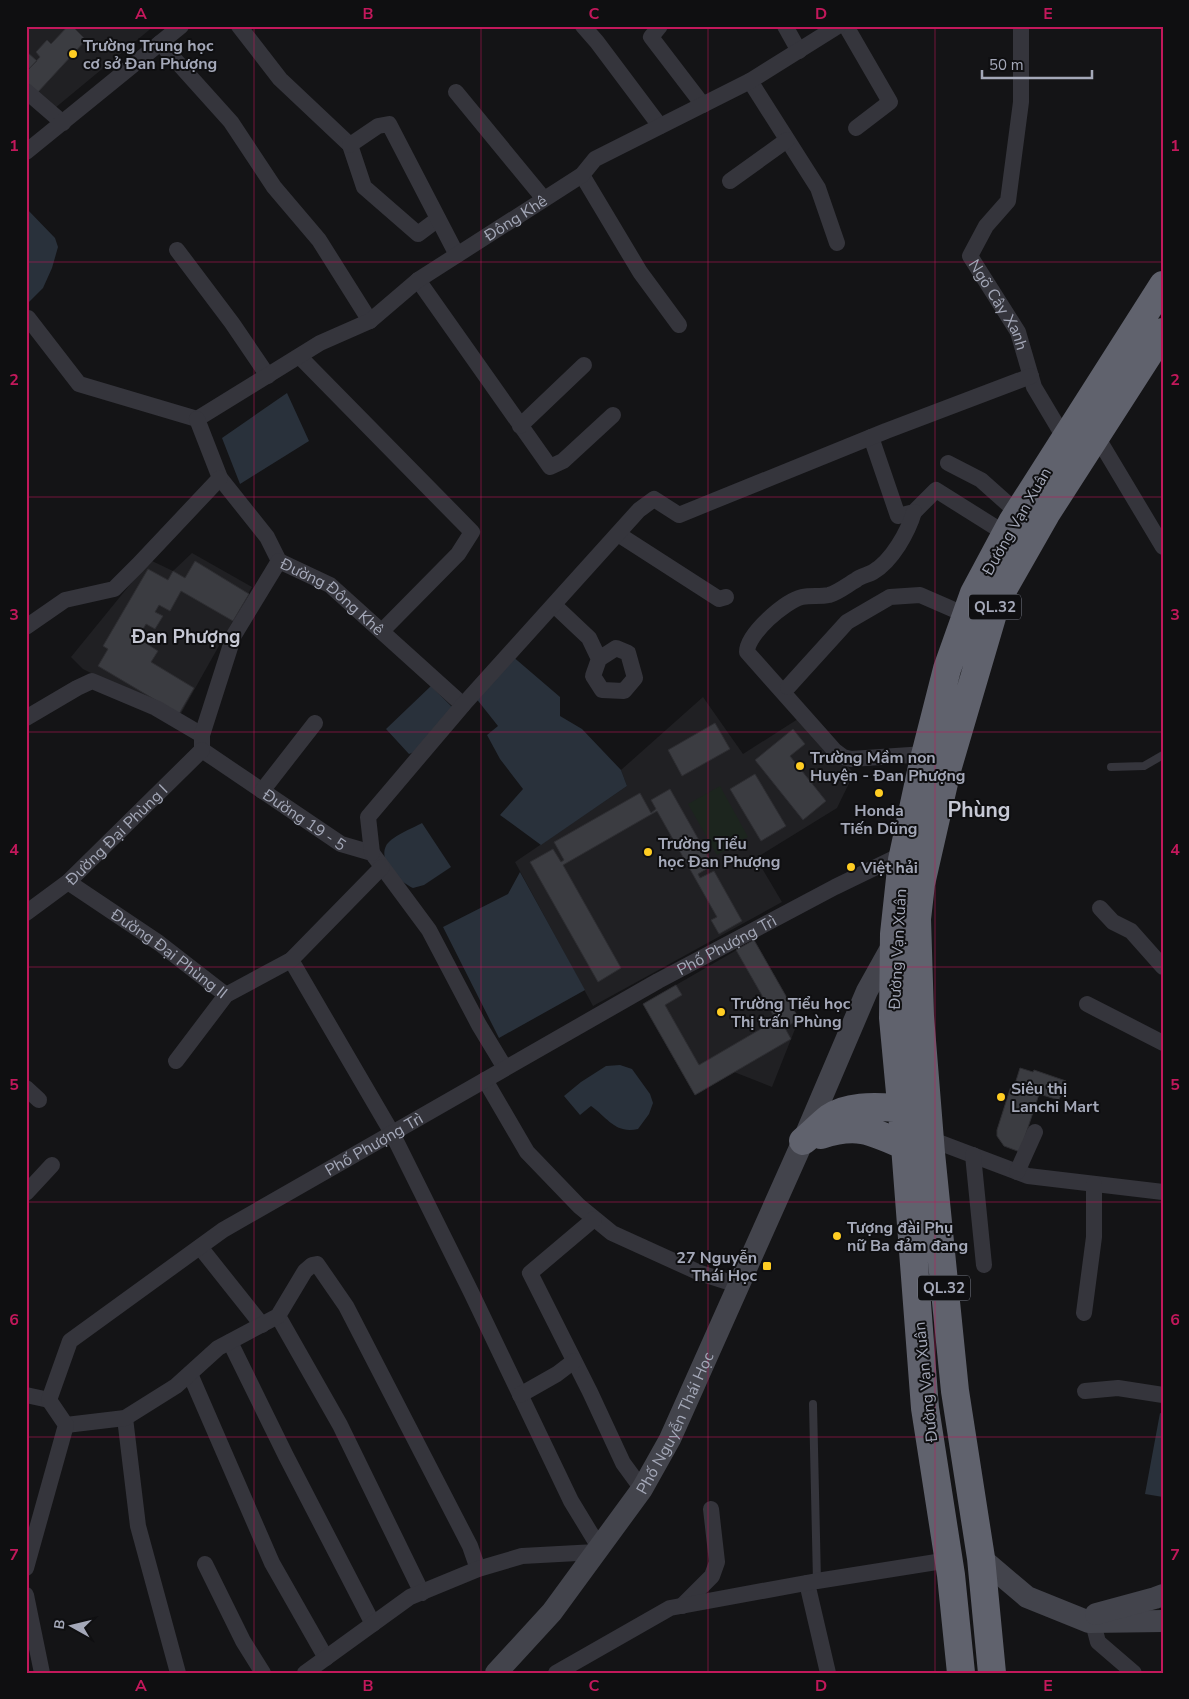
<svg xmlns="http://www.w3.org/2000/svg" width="1189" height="1699" font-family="'Nunito Sans',sans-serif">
<rect width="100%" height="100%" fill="#141416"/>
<path fill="#202023" d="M26 26H154L55 108 26 82Z
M192 553 252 587 179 717 83 669 71 657 150 560 173 571Z
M703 697 743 754 801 717 854 773 837 808 756 858 782 902 593 1006 515 862 627 786 621 770Z
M754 940 799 1019 772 1087 734 1072 695 1095 643 1004Z"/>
<path fill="#1c251e" d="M720 786 748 837 717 855 688 804Z"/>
<path fill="#29313b" d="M26 208 55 238 58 247 52 268 43 288 26 305Z
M287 393 309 441 240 484 222 438Z
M511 655 560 697V716L582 729 621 770 627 786 541 845 500 815 523 789 500 759 487 735 498 726 475 697Z
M431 686 452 707 414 752 409 754 386 729Z
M422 823 451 867 424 885 413 888C400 882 378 862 386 846 390 837 413 828 422 823Z
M520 872 585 990 499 1038 443 927 508 894Z
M620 1065 632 1069 650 1094 653 1103 649 1114 638 1129C615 1134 608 1118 591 1106L580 1115 564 1096 581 1082 606 1066Z
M1160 1413 1163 1414V1497L1145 1494Z"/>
<path fill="#3b3c41" stroke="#2e2e32" d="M68 26H72L86 40 38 92 26 82V72L40 57 36 52 47 40 51 44Z
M26 51 37 61 26 72Z
M195 561 249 594 233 621 181 591 170 611 159 605 155 612 163 616 155 629 146 624 138 638 158 651 151 662 194 688 179 714 98 666 108 649 103 646 148 569 168 580 173 571 185 578Z
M715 723 730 749 682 776 668 750Z
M793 729 805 744 790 756 826 801 803 820 755 760Z
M755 774 786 826 761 841 730 789Z
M670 789 713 865 698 874 700 878 714 871 742 921 719 934 711 920 717 917 657 811 563 865 621 968 598 982 530 862 553 849 561 862 564 860 554 842 640 793 651 813 656 809 651 800Z
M754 940 799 1019 785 1028 791 1039 695 1095 643 1004 676 985 682 995 665 1005 699 1065 776 1020 736 950Z
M1020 1068 1033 1072 1034 1070 1066 1081 1059 1100 1039 1094 1020 1152 1004 1146 997 1136V1130L1012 1083 1015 1084Z"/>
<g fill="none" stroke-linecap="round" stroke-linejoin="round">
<path stroke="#35353c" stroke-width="8" d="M1111 767 1144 766 1163 755
M813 1404 817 1581"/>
<g stroke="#35353c" stroke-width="16">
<path d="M239 26 280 79 350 145 364 187 418 234 438 219"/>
<path d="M583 26 597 42 660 126"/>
<path d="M660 26 651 37 703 105"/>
<path d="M785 26 799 51"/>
<path d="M846 26 890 102 856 128"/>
<path id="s1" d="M1021 26V102L1008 201 986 226 970 256 1018 332 1034 387 1065 439"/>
<path d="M160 43 231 122 274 187 319 240 370 321"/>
<path d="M750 81 818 188 837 243"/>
<path d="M26 91 63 123"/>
<path d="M456 92 544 199"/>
<path d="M350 145 378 126 389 124 457 255"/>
<path d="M26 152 181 26"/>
<path d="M582 175 640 272 679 325"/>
<path d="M730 181 787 140"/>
<path d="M177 250 232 323 268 376"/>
<path d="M418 280 550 467 563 461 613 415"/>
<path d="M26 318H28L79 384 197 419"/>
<path d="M300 357 472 532 458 554 382 631"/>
<path id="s2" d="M197 419 320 343 370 321 418 280 582 175 595 159 750 81 838 26"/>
<path id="s3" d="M197 419 220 478 267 537 279 561 330 585 463 705"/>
<path d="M520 426 584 365"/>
<path d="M1096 435 1163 547"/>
<path d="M871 437 898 516 914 512 936 490 1006 534"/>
<path d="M948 463 981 480 1018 513"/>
<path d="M914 512C908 532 892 561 873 572 868 575 861 576 856 580 847 585 839 592 829 595 820 597 811 595 802 597 785 601 747 634 747 652L835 751 843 757 851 759 925 754"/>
<path d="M618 534 719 599 726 597"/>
<path d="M554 605 589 638 599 659 593 676 602 690 624 691 635 678 628 653 616 648 599 659"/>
<path d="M26 627 65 600 114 589 138 565 220 478"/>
<path d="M788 687 847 622 890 597 920 595 966 615"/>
<path d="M26 718 77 688 92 681 156 708 202 735"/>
<path id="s4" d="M202 750 341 844 372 853 429 930 479 1025 505 1068"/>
<path d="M202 750V735L234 635 279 561"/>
<path d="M262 791 315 723"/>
<path d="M372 853 368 817 463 705 639 510 654 499 679 515 886 431 1031 376"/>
<path id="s5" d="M68 882 159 943 226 995"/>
<path d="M1100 908 1113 922 1131 931 1163 967"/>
<path id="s6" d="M26 913 68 882 202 750"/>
<path d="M291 960 392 1133 471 1292 571 1501 599 1547"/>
<path d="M1087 1004 1163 1043"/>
<path d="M176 1061 226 995 291 960 382 867"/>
<path d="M485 1080 527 1152 579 1206 612 1233 700 1273 738 1285"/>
<path d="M26 1088 39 1100"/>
<path d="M930 1139 1028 1176 1163 1192"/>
<path d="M973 1155 984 1265"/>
<path d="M1017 1172 1035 1132"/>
<path d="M26 1193 52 1165"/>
<path d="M594 1219 530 1273 590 1392 623 1463 642 1489"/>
<path d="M200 1247 262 1325"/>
<path d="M1084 1313 1094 1237V1184"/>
<path d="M278 1316 340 1425 422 1593"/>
<path d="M230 1342 286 1456 373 1624"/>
<path d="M190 1374 272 1563 326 1658"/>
<path d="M1085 1391 1118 1388 1163 1395"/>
<path d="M26 1395 49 1400"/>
<path d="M520 1395 557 1374 574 1361"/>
<path d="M125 1418 138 1526 178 1673"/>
<path d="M66 1425 125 1418 176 1386 218 1348 278 1316 305 1271 312 1265 317 1264 346 1306 470 1546 478 1569"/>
<path d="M205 1564 243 1641 263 1673"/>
<path id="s7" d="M26 1568 66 1425 49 1400 70 1341 223 1230 658 981 835 887 903 854"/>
<path d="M807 1583 828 1673"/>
<path d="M26 1595 42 1673"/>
<path d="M682 1606 712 1576 717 1562 711 1509"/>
<path d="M1093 1623 1098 1642 1134 1673"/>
<path d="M305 1673 410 1597 478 1569 522 1556 596 1552"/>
<path d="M556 1673 670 1608 817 1581 949 1560"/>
</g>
<g stroke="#43444c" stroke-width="22">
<path d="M981 1558 1027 1597 1089 1622 1163 1621"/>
<path d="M1096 1614 1155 1598 1163 1595"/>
<path id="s8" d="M496 1673 552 1612 642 1489 670 1439 803 1141 867 991 896 939"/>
</g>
<path stroke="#60626d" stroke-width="28" d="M821 1135C857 1123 872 1131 905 1146
M803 1141C812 1134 820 1125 829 1118 849 1104 878 1107 901 1108
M961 1673 951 1575 925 1408 905 1146 893 1018 894 934 902 860 922 767 947 669 974 593 1012 522 1163 285
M992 1673 981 1558 955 1391 931 1153 920 1016 917 919 921 884 947 770 997 600 1046 514 1163 332"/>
</g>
<path fill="none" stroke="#c2185b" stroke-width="1" stroke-opacity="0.55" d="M254 26V1673M481 26V1673M708 26V1673M935 26V1673M26 262H1163M26 497H1163M26 732H1163M26 967H1163M26 1202H1163M26 1437H1163"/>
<g fill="#ffcd23" stroke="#0f0f11" stroke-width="2">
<circle cx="73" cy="54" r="5"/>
<circle cx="800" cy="766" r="5"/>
<circle cx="879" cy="793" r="5"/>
<circle cx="648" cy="852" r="5"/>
<circle cx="851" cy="867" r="5"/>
<circle cx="721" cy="1012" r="5"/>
<circle cx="1001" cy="1097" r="5"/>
<circle cx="837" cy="1236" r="5"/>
<rect x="762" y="1261" width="10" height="10" rx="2.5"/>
</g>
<g text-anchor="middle" stroke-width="4" stroke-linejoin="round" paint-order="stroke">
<g fill="#0f0f11" stroke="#777a86" stroke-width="1">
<rect x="969" y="594.5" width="52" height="25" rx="4"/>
<rect x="918" y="1275.5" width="52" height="25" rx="4"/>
</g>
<g font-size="15" font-weight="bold" fill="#a4a8b8">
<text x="995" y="612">QL.32</text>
<text x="944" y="1293">QL.32</text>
</g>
<g font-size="16" font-weight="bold" fill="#a4a8b8" stroke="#0f0f11" text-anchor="start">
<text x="83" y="51">Trường Trung học<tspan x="83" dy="18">cơ sở Đan Phượng</tspan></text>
<text x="810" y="763">Trường Mầm non<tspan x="810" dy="18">Huyện - Đan Phượng</tspan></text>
<text x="879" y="816" text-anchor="middle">Honda<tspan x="879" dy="18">Tiến Dũng</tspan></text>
<text x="658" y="849">Trường Tiểu<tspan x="658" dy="18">học Đan Phượng</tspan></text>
<text x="861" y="873">Việt hải</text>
<text x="731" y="1009">Trường Tiểu học<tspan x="731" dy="18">Thị trấn Phùng</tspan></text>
<text x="1011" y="1094">Siêu thị<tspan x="1011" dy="18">Lanchi Mart</tspan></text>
<text x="847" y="1233">Tượng đài Phụ<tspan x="847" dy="18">nữ Ba đảm đang</tspan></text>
<text x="757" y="1263" text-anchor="end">27 Nguyễn<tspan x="757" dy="18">Thái Học</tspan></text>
</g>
<g font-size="16" fill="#a4a8b8" stroke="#0f0f11">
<text dy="6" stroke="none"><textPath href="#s2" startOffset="378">Đông Khê</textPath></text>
<text dy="6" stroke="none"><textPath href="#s1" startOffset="300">Ngõ Cây Xanh</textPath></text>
<text transform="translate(1016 521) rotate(-60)" y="6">Đường Vạn Xuân</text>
<text dy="6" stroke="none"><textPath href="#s3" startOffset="230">Đường Đông Khê</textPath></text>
<text dy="6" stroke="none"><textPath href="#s4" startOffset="124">Đường 19 - 5</textPath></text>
<text dy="6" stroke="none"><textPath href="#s6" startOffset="120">Đường Đại Phùng I</textPath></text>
<text dy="6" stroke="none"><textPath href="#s7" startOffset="1009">Phố Phượng Trì</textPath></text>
<text transform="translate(897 949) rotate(-87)" y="6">Đường Vạn Xuân</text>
<text dy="6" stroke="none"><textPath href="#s5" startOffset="124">Đường Đại Phùng II</textPath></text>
<text dy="6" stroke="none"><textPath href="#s7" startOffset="604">Phố Phượng Trì</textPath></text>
<text transform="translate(925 1382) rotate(-96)" y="6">Đường Vạn Xuân</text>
<text dy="6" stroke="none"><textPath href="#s8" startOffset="309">Phố Nguyễn Thái Học</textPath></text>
</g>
<g font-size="19" font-weight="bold" fill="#c6c8d4" stroke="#0f0f11">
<text x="186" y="643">Đan Phượng</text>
</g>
<g font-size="21" font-weight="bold" fill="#c6c8d4" stroke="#0f0f11">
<text x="979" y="817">Phùng</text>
</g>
</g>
<rect width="1189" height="1699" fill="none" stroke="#0f0f11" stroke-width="55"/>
<g transform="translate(72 1626) rotate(278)" stroke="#0f0f11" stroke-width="4" paint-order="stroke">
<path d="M0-4L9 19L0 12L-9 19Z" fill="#a4a8b8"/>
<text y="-8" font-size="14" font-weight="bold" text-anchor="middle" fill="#a4a8b8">B</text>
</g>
<path d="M982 70v8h110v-8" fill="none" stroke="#a4a8b8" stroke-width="2.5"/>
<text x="989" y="70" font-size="15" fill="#a4a8b8" stroke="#0f0f11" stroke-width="4" paint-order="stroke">50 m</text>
<rect x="28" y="28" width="1134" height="1644" fill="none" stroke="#c2185b" stroke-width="2"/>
<g font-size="16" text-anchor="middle" font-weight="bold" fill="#c2185b">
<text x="141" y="19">A</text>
<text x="368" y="19">B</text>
<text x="594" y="19">C</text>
<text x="821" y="19">D</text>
<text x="1048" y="19">E</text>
<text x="14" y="151">1</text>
<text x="1175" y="151">1</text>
<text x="14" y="385">2</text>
<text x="1175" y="385">2</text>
<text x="14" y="620">3</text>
<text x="1175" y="620">3</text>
<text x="14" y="855">4</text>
<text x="1175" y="855">4</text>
<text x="14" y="1090">5</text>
<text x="1175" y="1090">5</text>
<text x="14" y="1325">6</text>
<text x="1175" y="1325">6</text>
<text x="14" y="1560">7</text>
<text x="1175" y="1560">7</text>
<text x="141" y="1691">A</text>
<text x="368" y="1691">B</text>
<text x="594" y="1691">C</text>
<text x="821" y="1691">D</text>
<text x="1048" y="1691">E</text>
</g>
</svg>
